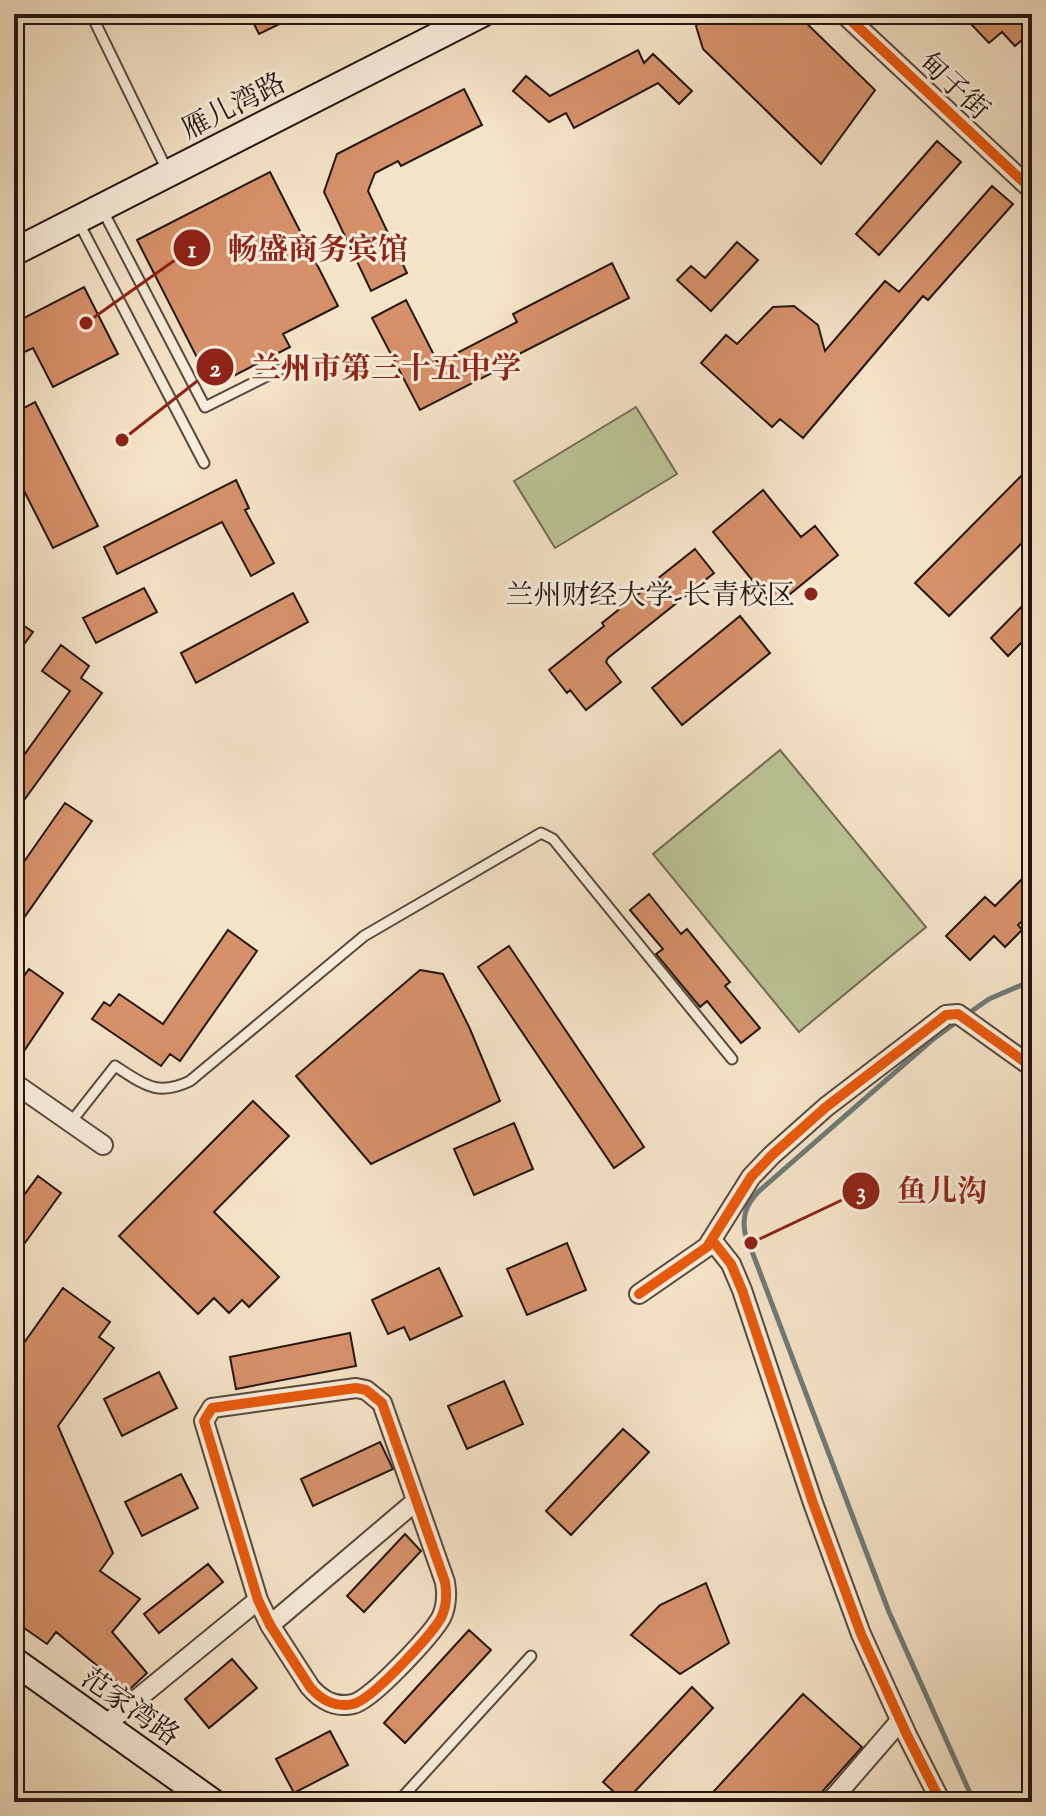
<svg xmlns="http://www.w3.org/2000/svg" width="1046" height="1816" font-family="'Sorts Mill Goudy','Noto Serif SC',serif">
<rect width="100%" height="100%" fill="#f5e3c7"/>
<filter id="stains"><feTurbulence type="fractalNoise" baseFrequency=".0025" numOctaves="4"/><feColorMatrix values="0 0 0 0 .2 0 0 0 0 .09 0 0 0 0 .02 0 0 0 .5 -.17"/></filter>
<radialGradient id="worn" r=".72"><stop offset=".6" stop-color="#630" stop-opacity="0"/><stop offset="1" stop-color="#630" stop-opacity=".3"/></radialGradient>
<path fill="#bbc496" stroke="#706d54" stroke-width="2" d="M636 407 677 474 555 548 514 481Z
M780 750 926 927 799 1032 653 854Z"/>
<g fill="none" stroke-linecap="round" stroke-linejoin="round">
<path stroke="#6d7a78" stroke-width="5" d="M966 1015 989 999 1024 984 1032 975
M958 1021 932 1040 758 1192C746 1205 742 1216 745 1233L889 1612 974 1802"/>
</g>
<path fill="#d7916a" stroke="#241611" stroke-width="2" d="M249 14H300L259 34Z
M703 14H797L875 90 821 164 703 49 696 26Z
M982 14H1032V31L1015 46 1002 32 989 43 971 24Z
M638 50 644 63 653 54 692 91 679 104 658 83 574 128 566 113 549 122 513 91 526 76 550 96Z
M464 89 482 125 401 166 398 161 375 173 368 191 407 273 371 291 324 192 337 154Z
M937 141 961 162 879 255 856 234Z
M270 172 338 306 283 334 290 347 212 387 137 240Z
M992 186 1013 204 928 300 923 296 803 438 780 419 772 427 701 363 726 335 737 344 773 307 794 306 818 325 825 351 885 281 899 292Z
M737 242 758 260 711 311 677 280 691 266 705 278Z
M612 263 629 298 513 357 515 361 420 410 372 318 406 300 438 363 517 322 513 314Z
M84 287 118 354 53 387 33 348 14 357V323Z
M35 402 98 526 53 548 14 471V413Z
M1032 465V533L949 616 915 583Z
M236 480 249 508 245 510 274 563 251 576 222 522 117 574 104 547Z
M763 490 801 537 815 526 838 555 774 607 713 532Z
M695 549 714 573 608 658 606 662 621 682 586 710 570 690 567 693 549 670 604 626 602 623Z
M144 588 157 612 96 643 83 618Z
M293 593 308 622 196 683 181 653Z
M1032 596V655L1021 643 1008 656 991 638Z
M740 616 770 653 682 725 652 688Z
M14 619 33 632 14 658Z
M61 645 89 666 81 678 102 693 14 814V769L70 691 42 671Z
M65 803 92 821 14 932V876Z
M1032 869V911L1018 925 1022 930 1005 947 994 936 970 960 946 936 985 897 995 906Z
M649 894 681 934 687 929 730 982 725 986 760 1028 741 1043 707 1001 700 1007 656 954 663 949 630 910Z
M228 930 257 951 180 1061 170 1054 161 1066 92 1019 104 1002 110 1006 119 994 163 1024Z
M509 946 644 1147 614 1168 478 967Z
M29 969 63 993 24 1051 14 1044V990Z
M420 970 443 974 470 1029 500 1101 371 1164 296 1076Z
M253 1101 289 1136 214 1212 279 1277 249 1307 242 1300 229 1313 214 1298 198 1314 119 1236Z
M514 1123 533 1169 474 1195 454 1149Z
M38 1176 61 1193 14 1258V1209Z
M567 1243 586 1290 527 1315 507 1269Z
M439 1268 462 1316 410 1340 404 1327 388 1334 372 1300Z
M63 1288 110 1322 99 1337 114 1348 58 1426 113 1553 100 1571 140 1599 112 1632 147 1673 128 1691 56 1632 47 1644 14 1621V1357Z
M350 1333 356 1366 236 1389 230 1357Z
M159 1372 177 1408 122 1436 104 1399Z
M504 1381 523 1424 467 1449 448 1406Z
M623 1429 649 1452 571 1535 546 1511Z
M380 1442 393 1469 313 1506 301 1479Z
M181 1474 198 1508 142 1536 125 1502Z
M405 1534 421 1551 364 1612 347 1596Z
M208 1564 223 1582 159 1633 144 1614Z
M706 1583 729 1643 680 1674 631 1635 660 1605Z
M469 1630 491 1650 405 1743 384 1723Z
M232 1659 257 1688 209 1728 185 1699Z
M692 1687 713 1708 625 1802 603 1782Z
M803 1694 862 1747 813 1802H704Z
M330 1731 348 1765 294 1793 276 1759Z"/>
<g fill="none" stroke-linecap="round" stroke-linejoin="round">
<defs>
<path id="service" d="M91 14 167 170
M103 211 205 407 301 359
M79 223 204 463
M71 1122 115 1066C143 1084 157 1097 190 1081L364 936 541 833 553 839 732 1059
M398 1802 531 1656"/>
<path id="minor" d="M844 14 1032 190
M14 1083 103 1145
M712 1240 731 1264 742 1290 813 1503 861 1634 907 1735 941 1802
M639 1294 707 1247 751 1177 772 1155 826 1107 946 1015 958 1014 1032 1067
M356 1388 366 1390 382 1403 445 1582C447 1594 447 1606 441 1618 431 1635 372 1700 353 1704 336 1708 321 1700 310 1687L270 1625 258 1600 204 1421 212 1408Z
M270 1625 416 1501
M104 1726 258 1600
M830 1802 900 1721"/>
<path id="secondary" d="M14 252 481 14
M14 1661 212 1802"/>
</defs>
<use href="#service" stroke="#58493e" stroke-width="13"/>
<use href="#minor" stroke="#58493e" stroke-width="22"/>
<use href="#secondary" stroke="#241611" stroke-width="30"/>
<use href="#service" stroke="#f8eddb" stroke-width="9"/>
<use href="#minor" stroke="#f8eddb" stroke-width="18"/>
<use href="#secondary" stroke="#f8eddb" stroke-width="26"/>
<defs>
<path id="cycleway" d="M844 14 1032 190
M712 1240 731 1264 742 1290 813 1503 861 1634 907 1735 941 1802
M639 1294 707 1247 751 1177 772 1155 826 1107 946 1015 958 1014 1032 1067
M356 1388 366 1390 382 1403 445 1582C447 1594 447 1606 441 1618 431 1635 372 1700 353 1704 336 1708 321 1700 310 1687L270 1625 258 1600 204 1421 212 1408Z"/>
</defs>
<use href="#cycleway" stroke="#f8eddb" stroke-width="15"/>
<use href="#cycleway" stroke="#e8590c" stroke-width="10"/>
</g>
<circle fill="#8f2418" stroke="#f8eddb" stroke-width="3" cx="811" cy="594" r="8"/>
<g text-anchor="middle" stroke-width="6" stroke-linejoin="round" paint-order="stroke">
<g font-size="28" fill="#241611" stroke="#f8eddb">
<text transform="translate(955 85) rotate(43)" y="10">甸子街</text>
<text transform="translate(233 105) rotate(-27)" y="10">雁儿湾路</text>
<text transform="translate(131 1706) rotate(35)" y="10">范家湾路</text>
</g>
<g font-size="28" fill="#241611" stroke="#f8eddb" text-anchor="end">
<text x="795" y="604">兰州财经大学-长青校区</text>
</g>
</g>
<path fill="none" stroke="#8f2418" stroke-width="3" d="M86 323L192 248M122 440L215 367M751 1243L861 1191"/>
<g fill="#8f2418" stroke="#f8eddb" stroke-width="3">
<circle cx="86" cy="323" r="8"/>
<circle cx="122" cy="440" r="8"/>
<circle cx="751" cy="1243" r="8"/>
<circle cx="192" cy="248" r="20"/>
<circle cx="215" cy="367" r="20"/>
<circle cx="861" cy="1191" r="20"/>
</g>
<g font-size="24" text-anchor="middle" font-weight="bold" fill="#fff">
<text x="192" y="257">1</text>
<text x="215" y="376">2</text>
<text x="861" y="1199">3</text>
</g>
<g font-size="30" text-anchor="middle" font-weight="bold" fill="#8f2418" stroke="#f8eddb" stroke-width="6" stroke-linejoin="round" paint-order="stroke">
<text x="318" y="259">畅盛商务宾馆</text>
<text x="386" y="378">兰州市第三十五中学</text>
<text x="942" y="1201">鱼儿沟</text>
</g>
<rect width="1046" height="1816" fill="none" stroke="#f5e3c7" stroke-width="48"/>
<rect x="16" y="16" width="1014" height="1784" fill="none" stroke="#241611" stroke-width="4"/>
<rect x="24" y="24" width="998" height="1768" fill="none" stroke="#241611" stroke-width="2"/>
<rect width="100%" height="100%" filter="url(#stains)"/>
<rect width="100%" height="100%" fill="url(#worn)"/>
</svg>
